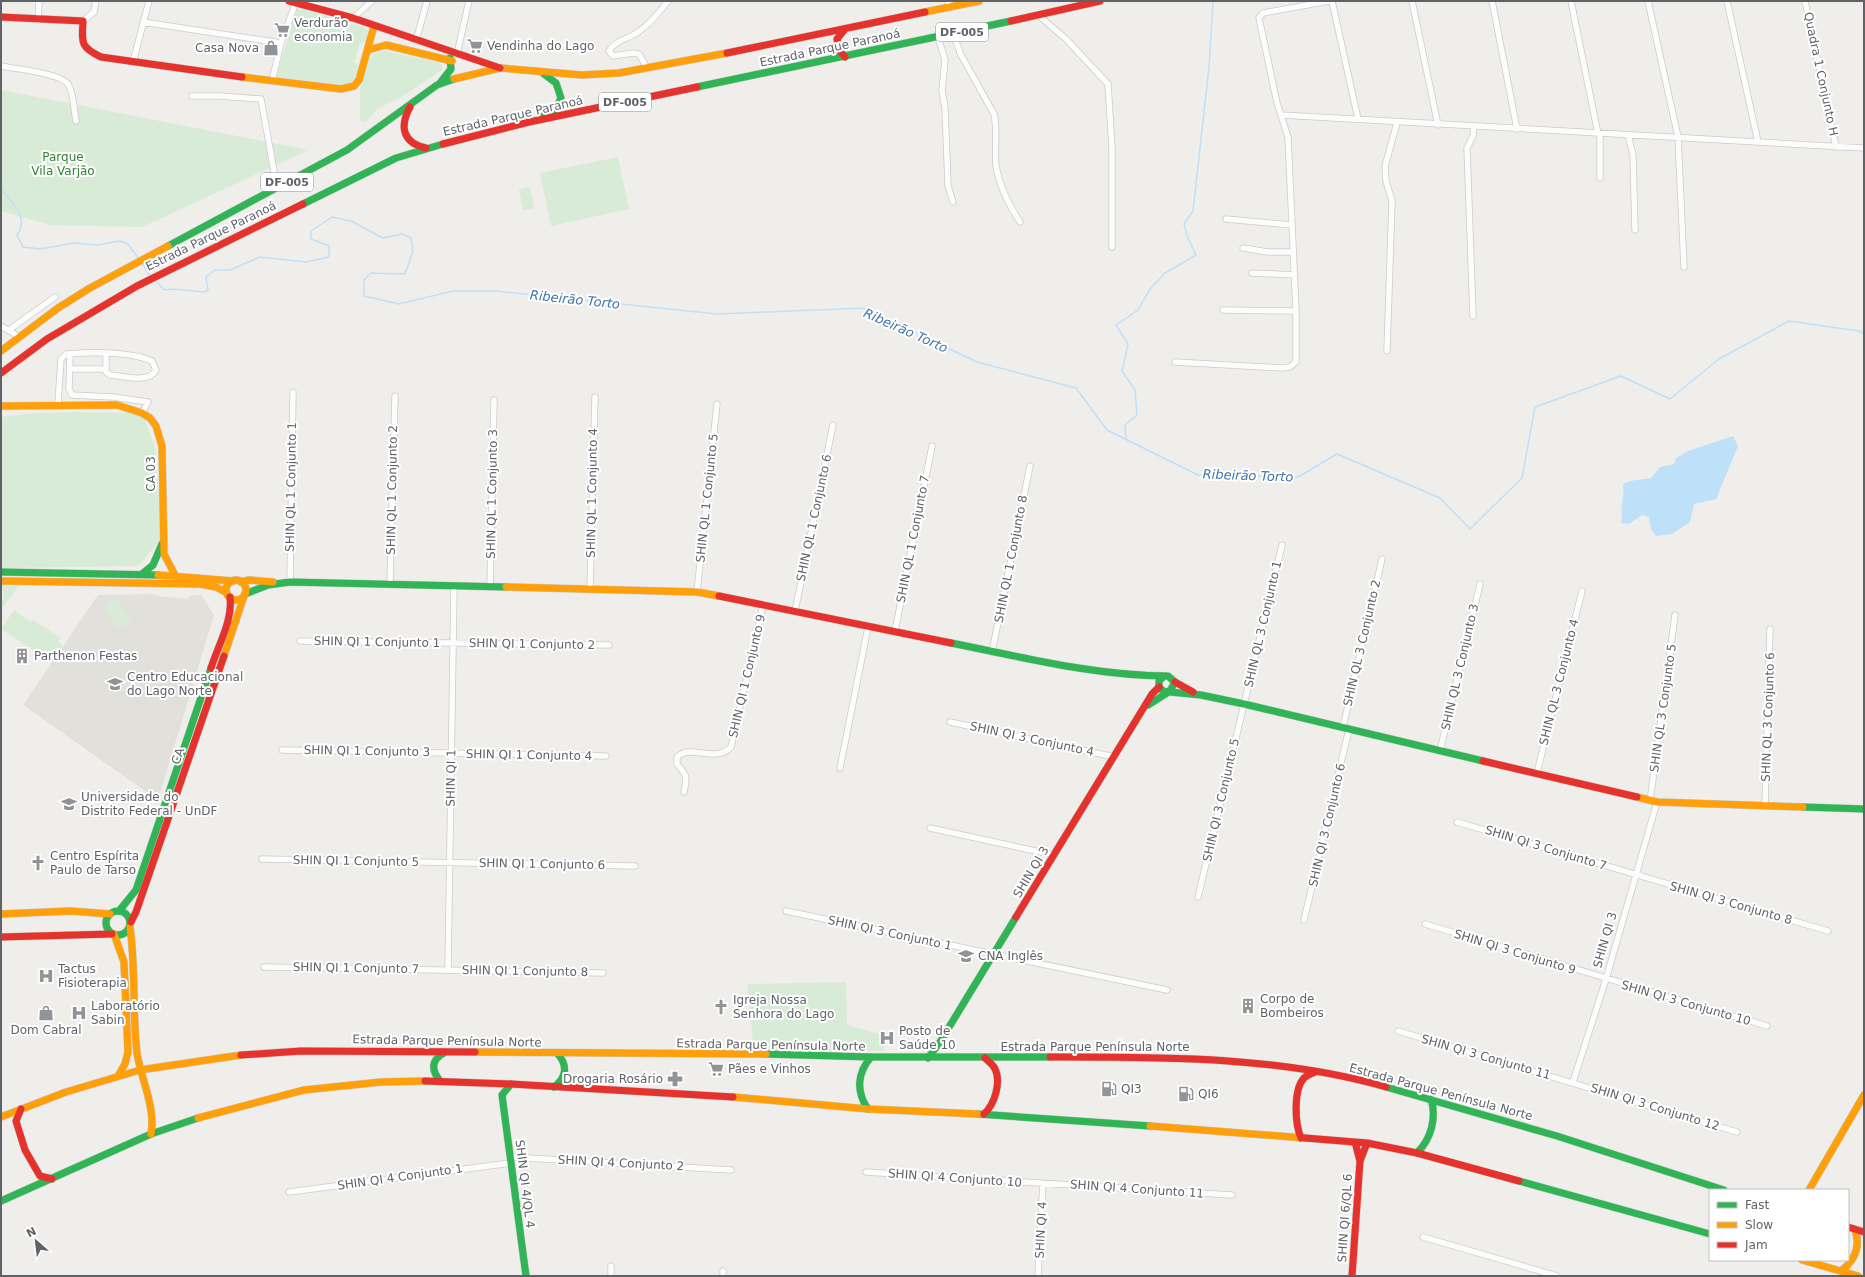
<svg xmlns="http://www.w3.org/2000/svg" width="1865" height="1277" font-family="'DejaVu Sans',sans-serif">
<rect width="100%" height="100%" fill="#efeeea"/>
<path fill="#e2e0da" d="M155 594 156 596 187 599 191 596 201 595 214 615 158 800 23 705 98 595Z"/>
<path fill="#d8ebd6" d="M301 8 366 28 368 30 367 42 360 43 354 62 360 66C356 76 355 82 344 85L277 77V74L297 10Z
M386 51 440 63 443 69 403 96 377 109 366 122 360 121V87L369 59 375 53Z
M1 90 309 150 142 227 50 225 1 211Z
M618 157 629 209 551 226 540 173Z
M530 187 534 208 523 210 519 189Z
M72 412 142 413 155 447 162 538 138 566 1 568V417L35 413Z
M18 584V587L1 610V600L4 598 2 585Z
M115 598 132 619 119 629 103 608Z
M14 610 31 622 33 620 61 638 58 642 63 646 52 663 1 629Z
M846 982 847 1025 882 1035 885 1051H754L747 984Z"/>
<path fill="#bfe0f9" d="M1733 436 1738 446 1716 499 1694 504 1690 522 1672 534 1656 536 1651 529 1649 517 1642 515 1629 524 1621 523C1623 516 1621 510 1622 503 1623 496 1624 492 1623 484L1630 481 1651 478 1660 467 1674 464 1676 458 1688 451Z"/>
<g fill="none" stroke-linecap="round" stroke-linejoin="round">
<path stroke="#bfe0f9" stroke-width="1.5" d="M1 189C12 203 30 217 17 235L23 247 40 249 74 243 97 245 120 241 128 244 139 259
M142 263 151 277
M155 281 165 290 173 289 204 292 208 290 206 277 215 270H230L260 257 306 262 329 257V246L311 239V231L332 217 351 221 383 238 402 234 411 238 413 251 405 274 371 273 364 280V296L399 304 453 291H495L717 314 864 308 977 362 1076 388 1107 430 1198 475 1298 477 1337 454 1440 498 1470 529 1522 478 1535 407 1621 376 1670 399 1719 359 1789 321 1859 331 1864 334
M1126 439 1125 425 1137 415 1135 390 1122 371 1128 344 1116 325 1138 310 1150 289 1165 273 1196 255 1188 238 1184 224 1193 211 1209 67 1213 1"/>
<defs>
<path id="street" d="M948 1 950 7
M1332 1 1358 119
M1412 1 1438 125
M1492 1 1517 129
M1571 1 1598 134
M1648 1 1678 137 1684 267
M1727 1 1758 142
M1805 1 1836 147
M1038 15 1066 39 1108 84 1112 148V247
M353 18 372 1
M38 20 39 1
M83 21 94 12 96 1
M143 22 281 43
M953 34 961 55 994 114C998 131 994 149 996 166 999 186 1009 205 1020 222
M938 37 945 60 942 91 945 108 948 186 953 202
M416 41 427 1
M457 54 469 1
M133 62 149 1
M1 66C16 69 59 73 68 84 74 93 74 111 76 121
M647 68 639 54 633 53 613 56 609 51C615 40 629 39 638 32 650 24 659 13 668 1
M272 81 281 43 296 2
M192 96H220L261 99 277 188
M1281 115 1864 148
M1600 134V178
M1628 135 1633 155 1635 230
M1226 219 1292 225
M1243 248 1268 252H1293
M1252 273 1294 275
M1223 310 1296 311
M1473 316 1467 148 1473 136 1474 127
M1 326 18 336
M9 330 55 297
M1387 351 1392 201 1386 181 1385 166 1397 123
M70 354 69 389 72 395 113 397 148 402 142 413
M1175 362 1282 368 1290 367 1296 362V311L1288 137 1277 103 1259 18 1263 13 1329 1
M70 369H106
M58 404 61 359 66 354C91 352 129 351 152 361L156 370C149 384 123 376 110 375L106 372V353
M290 582 293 392
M390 584 395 396
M490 587 494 400
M590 589 595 397
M697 592 717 404
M795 611 833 425
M895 631 932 446
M300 641 609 645
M992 652 1030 466
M950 722 1115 757
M1343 727 1382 559
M282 750 606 756
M1440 751 1480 584
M840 768 868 627
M1537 773 1582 591
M684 792C687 776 688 777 677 764V757C691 743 715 764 731 747L763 605
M1650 801 1675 615
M1765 805 1770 629
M1457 822 1828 931
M930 828 1054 855
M262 859 635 866
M1198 897 1282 545
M786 911 1167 990
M1304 920 1349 729
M1425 924 1767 1026
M264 967 603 973
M448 969 454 587
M1398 1031 1737 1132
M1573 1082 1606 979 1657 802
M510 1157 731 1170
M866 1172 1232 1195
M289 1192 511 1163
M1423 1237 1557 1276
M611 1276V1266
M723 1276V1271
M1038 1276 1043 1183"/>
<path id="fast" d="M440 83 451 69 450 58
M697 87 1011 21
M543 116 555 110 561 98 556 83 544 74
M303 204 396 158 443 144
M168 246 347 150 437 85 454 79
M1 572 158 575
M142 574 153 565 162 544
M245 594 268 585 290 582 506 587
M951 643C1022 657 1095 676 1168 676L1175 682 1170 691 1164 692 1159 687V681L1163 677
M1170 692 1201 695 1244 704 1483 761
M1148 705 1167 693
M1803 807 1864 809
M106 923a12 12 0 1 1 24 0a12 12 0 1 1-24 0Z
M119 911 136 890 211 668
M766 1054 871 1057H1050
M928 1058 940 1042 1016 917
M440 1081C431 1070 431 1060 444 1053
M511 1084 502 1095 526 1276
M554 1087C567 1077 568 1065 557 1053
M1386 1087 1557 1136 1724 1190
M868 1109C856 1092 857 1073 871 1057
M978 1114 1150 1126
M1417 1153C1431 1139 1437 1118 1431 1099
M1519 1181 1710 1234
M1 1201 151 1134 198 1118"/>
<path id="slow" d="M925 12 979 1
M368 50 386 45 452 61
M242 77 341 89 354 86 359 80 374 26
M454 79 500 68 582 75 619 73 727 53
M1 351 58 308 90 288 168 246
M1 406 117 405 142 413 150 418 156 426 162 446 164 554 175 575
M158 575 233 581
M226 590a10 10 0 1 1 20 0a10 10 0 1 1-20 0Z
M1 581 200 584 216 587 227 593
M241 582 249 580 273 582
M506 587 697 592 719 596
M224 656 244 596
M1637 797 1657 802 1803 807
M1 914 70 911 110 914
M130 927C136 969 132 1011 137 1053 141 1079 156 1108 151 1134
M114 934 124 962 128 1052 125 1064 118 1076
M475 1052 766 1054
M733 1097 868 1109 978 1114
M1 1117 66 1092 140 1070 241 1055
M198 1118 304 1090 381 1082 425 1081
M1150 1126 1305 1138
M1809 1190 1864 1095
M1802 1260 1858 1276
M1841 1271C1855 1260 1861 1247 1855 1230"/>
<path id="jam" d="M289 1 353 18 500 68
M1 17 83 21C82 43 80 47 101 57L242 77
M1011 21 1100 1
M845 29 837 39 839 50 845 57
M727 53 925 12
M410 107C399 127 403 143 426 148
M443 144 529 122 697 87
M1 373 47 339 137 286 303 204
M719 596 951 643
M211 668C218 646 233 620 230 597
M1175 682 1193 692
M1483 761 1637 797
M1016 917 1152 694 1159 687
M131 922 136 912 224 656
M1 937 112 934
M241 1055 301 1051 475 1052
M1050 1057C1162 1057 1278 1056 1386 1087
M425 1081 511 1084 733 1097
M21 1109 16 1121 25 1150 40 1176 52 1179
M984 1114C995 1104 1002 1081 994 1067 992 1064 988 1061 985 1058
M1301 1138C1295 1124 1293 1090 1304 1078 1307 1075 1311 1074 1315 1072
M1305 1138 1367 1143 1417 1153 1519 1181
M1355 1142 1360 1161
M1848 1227 1864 1232
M1352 1276 1360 1161 1367 1143"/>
</defs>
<use href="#street" stroke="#cbcccc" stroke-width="7"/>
<use href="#fast" stroke="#cacacb" stroke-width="8"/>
<use href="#slow" stroke="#cacacb" stroke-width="8"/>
<use href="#jam" stroke="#cacacb" stroke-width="8"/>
<use href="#street" stroke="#fdfcfc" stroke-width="5.5"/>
<use href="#fast" stroke="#30b455" stroke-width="7"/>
<use href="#slow" stroke="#ff9f0a" stroke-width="7"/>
<use href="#jam" stroke="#e5322d" stroke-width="7"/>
</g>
<defs>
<symbol id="supermarket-bare" viewBox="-9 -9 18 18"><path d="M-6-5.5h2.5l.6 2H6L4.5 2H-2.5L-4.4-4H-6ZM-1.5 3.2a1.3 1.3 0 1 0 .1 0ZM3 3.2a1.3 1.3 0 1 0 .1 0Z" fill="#919496" stroke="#fff" stroke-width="2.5" paint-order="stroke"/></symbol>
<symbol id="shop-bare" viewBox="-9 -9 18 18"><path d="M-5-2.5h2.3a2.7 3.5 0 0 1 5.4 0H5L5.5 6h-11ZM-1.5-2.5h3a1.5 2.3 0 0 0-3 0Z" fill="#919496" stroke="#fff" stroke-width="2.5" paint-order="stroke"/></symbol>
<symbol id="building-bare" viewBox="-9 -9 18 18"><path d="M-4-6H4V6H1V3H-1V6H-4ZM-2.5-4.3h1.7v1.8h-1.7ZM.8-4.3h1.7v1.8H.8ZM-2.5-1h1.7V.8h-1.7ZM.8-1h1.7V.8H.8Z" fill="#919496" stroke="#fff" stroke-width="2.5" paint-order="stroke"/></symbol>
<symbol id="school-bare" viewBox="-9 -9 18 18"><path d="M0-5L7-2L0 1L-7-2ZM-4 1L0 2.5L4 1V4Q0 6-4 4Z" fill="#919496" stroke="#fff" stroke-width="2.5" paint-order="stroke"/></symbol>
<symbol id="university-bare" viewBox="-9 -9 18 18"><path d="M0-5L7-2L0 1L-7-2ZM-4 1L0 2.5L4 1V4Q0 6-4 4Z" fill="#919496" stroke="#fff" stroke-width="2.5" paint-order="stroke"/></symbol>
<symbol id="church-bare" viewBox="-9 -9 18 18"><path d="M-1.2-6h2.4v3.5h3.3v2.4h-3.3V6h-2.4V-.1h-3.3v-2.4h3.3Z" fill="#919496" stroke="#fff" stroke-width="2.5" paint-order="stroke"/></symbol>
<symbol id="hospital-bare" viewBox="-9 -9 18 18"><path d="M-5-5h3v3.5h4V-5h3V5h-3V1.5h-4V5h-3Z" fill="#919496" stroke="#fff" stroke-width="2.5" paint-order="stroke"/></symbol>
<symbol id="pharmacy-bare" viewBox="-9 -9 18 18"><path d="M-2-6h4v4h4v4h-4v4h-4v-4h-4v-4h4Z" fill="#919496" stroke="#fff" stroke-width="2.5" paint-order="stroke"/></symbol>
<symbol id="fuel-bare" viewBox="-9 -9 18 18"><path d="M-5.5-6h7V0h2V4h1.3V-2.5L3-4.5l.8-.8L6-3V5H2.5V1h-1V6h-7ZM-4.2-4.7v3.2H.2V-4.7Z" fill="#919496" stroke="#fff" stroke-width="2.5" paint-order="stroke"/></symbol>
</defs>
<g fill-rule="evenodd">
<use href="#supermarket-bare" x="271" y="19" width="22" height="22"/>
<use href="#supermarket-bare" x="464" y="35" width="22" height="22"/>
<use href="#shop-bare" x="260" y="37" width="22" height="22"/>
<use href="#building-bare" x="11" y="645" width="22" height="22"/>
<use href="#school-bare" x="104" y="673" width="22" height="22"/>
<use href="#university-bare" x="58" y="793" width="22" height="22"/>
<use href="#church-bare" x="27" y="852" width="22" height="22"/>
<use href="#school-bare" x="955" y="945" width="22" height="22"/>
<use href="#hospital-bare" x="35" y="965" width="22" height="22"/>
<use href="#building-bare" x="1237" y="995" width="22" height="22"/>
<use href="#church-bare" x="710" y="996" width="22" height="22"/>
<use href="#shop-bare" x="35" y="1002" width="22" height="22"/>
<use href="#hospital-bare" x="68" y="1002" width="22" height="22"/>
<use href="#hospital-bare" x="876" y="1027" width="22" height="22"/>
<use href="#supermarket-bare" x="705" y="1058" width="22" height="22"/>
<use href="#pharmacy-bare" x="664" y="1068" width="22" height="22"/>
<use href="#fuel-bare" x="1098" y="1078" width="22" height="22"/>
<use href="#fuel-bare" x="1175" y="1083" width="22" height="22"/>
</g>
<g text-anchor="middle" stroke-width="4" stroke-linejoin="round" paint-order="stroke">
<g fill="#fff" stroke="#8f9295" stroke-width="1">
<rect x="936" y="23" width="52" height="18" rx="3"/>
<rect x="599" y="93" width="52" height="18" rx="3"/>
<rect x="261" y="173" width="52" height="18" rx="3"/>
</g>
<g font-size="11" font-weight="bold" fill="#5f6368">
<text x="962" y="36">DF-005</text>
<text x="625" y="106">DF-005</text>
<text x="287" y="186">DF-005</text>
</g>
<g font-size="12" fill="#5f6368" stroke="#fff" text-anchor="start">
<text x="294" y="27">Verdurão<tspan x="294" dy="14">economia</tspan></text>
<text x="487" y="50">Vendinha do Lago</text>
<text x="259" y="52" text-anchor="end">Casa Nova</text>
<text x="34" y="660">Parthenon Festas</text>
<text x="127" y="681">Centro Educacional<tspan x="127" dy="14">do Lago Norte</tspan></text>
<text x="81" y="801">Universidade do<tspan x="81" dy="14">Distrito Federal - UnDF</tspan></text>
<text x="50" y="860">Centro Espírita<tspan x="50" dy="14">Paulo de Tarso</tspan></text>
<text x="978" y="960">CNA Inglês</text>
<text x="58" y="973">Tactus<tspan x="58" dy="14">Fisioterapia</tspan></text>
<text x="1260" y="1003">Corpo de<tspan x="1260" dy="14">Bombeiros</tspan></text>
<text x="733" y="1004">Igreja Nossa<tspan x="733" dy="14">Senhora do Lago</tspan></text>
<text x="91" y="1010">Laboratório<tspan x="91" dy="14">Sabin</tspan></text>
<text x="46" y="1034" text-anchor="middle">Dom Cabral</text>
<text x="899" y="1035">Posto de<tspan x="899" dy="14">Saúde 10</tspan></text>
<text x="728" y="1073">Pães e Vinhos</text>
<text x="663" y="1083" text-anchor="end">Drogaria Rosário</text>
<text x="1121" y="1093">QI3</text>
<text x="1198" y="1098">QI6</text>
</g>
<g font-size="12" fill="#5f6368" stroke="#fff">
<text transform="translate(830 48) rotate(-12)" y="4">Estrada Parque Paranoá</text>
<text transform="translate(1821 74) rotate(78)" y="4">Quadra 1 Conjunto H</text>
<text transform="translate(513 116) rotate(-13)" y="4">Estrada Parque Paranoá</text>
<text transform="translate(211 236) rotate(-26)" y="4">Estrada Parque Paranoá</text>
<text transform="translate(151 474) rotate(-90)" y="4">CA 03</text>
<text transform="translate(291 487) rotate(-89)" y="4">SHIN QL 1 Conjunto 1</text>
<text transform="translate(392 490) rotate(-89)" y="4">SHIN QL 1 Conjunto 2</text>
<text transform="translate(592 493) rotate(-89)" y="4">SHIN QL 1 Conjunto 4</text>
<text transform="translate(492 494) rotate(-89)" y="4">SHIN QL 1 Conjunto 3</text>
<text transform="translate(707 498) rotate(-84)" y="4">SHIN QL 1 Conjunto 5</text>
<text transform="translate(814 518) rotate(-78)" y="4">SHIN QL 1 Conjunto 6</text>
<text transform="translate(913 539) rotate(-79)" y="4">SHIN QL 1 Conjunto 7</text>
<text transform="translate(1011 559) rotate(-79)" y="4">SHIN QL 1 Conjunto 8</text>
<text transform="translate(1263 624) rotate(-77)" y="4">SHIN QL 3 Conjunto 1</text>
<text transform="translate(377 642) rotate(1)" y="4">SHIN QI 1 Conjunto 1</text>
<text transform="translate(1362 643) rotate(-77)" y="4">SHIN QL 3 Conjunto 2</text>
<text transform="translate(532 644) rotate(1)" y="4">SHIN QI 1 Conjunto 2</text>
<text transform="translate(1460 667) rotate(-77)" y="4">SHIN QL 3 Conjunto 3</text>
<text transform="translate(747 676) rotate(-77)" y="4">SHIN QI 1 Conjunto 9</text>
<text transform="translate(1559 682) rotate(-76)" y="4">SHIN QL 3 Conjunto 4</text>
<text transform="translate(1663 708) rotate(-82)" y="4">SHIN QL 3 Conjunto 5</text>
<text transform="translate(1768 717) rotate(-88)" y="4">SHIN QL 3 Conjunto 6</text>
<text transform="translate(1032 739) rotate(12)" y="4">SHIN QI 3 Conjunto 4</text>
<text transform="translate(367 751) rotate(1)" y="4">SHIN QI 1 Conjunto 3</text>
<text transform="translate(529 755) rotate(1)" y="4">SHIN QI 1 Conjunto 4</text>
<text transform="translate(178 756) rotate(-71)" y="4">CA</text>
<text transform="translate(451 778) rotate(-89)" y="4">SHIN QI 1</text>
<text transform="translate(1221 800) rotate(-77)" y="4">SHIN QI 3 Conjunto 5</text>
<text transform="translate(1327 825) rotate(-77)" y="4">SHIN QI 3 Conjunto 6</text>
<text transform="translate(1546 848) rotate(17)" y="4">SHIN QI 3 Conjunto 7</text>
<text transform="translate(356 861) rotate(1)" y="4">SHIN QI 1 Conjunto 5</text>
<text transform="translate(542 864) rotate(1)" y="4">SHIN QI 1 Conjunto 6</text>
<text transform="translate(1031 872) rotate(-59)" y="4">SHIN QI 3</text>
<text transform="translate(1731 903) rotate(16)" y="4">SHIN QI 3 Conjunto 8</text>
<text transform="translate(890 933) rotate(12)" y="4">SHIN QI 3 Conjunto 1</text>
<text transform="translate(1605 940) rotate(-74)" y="4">SHIN QI 3</text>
<text transform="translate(1515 952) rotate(17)" y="4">SHIN QI 3 Conjunto 9</text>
<text transform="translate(356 968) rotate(1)" y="4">SHIN QI 1 Conjunto 7</text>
<text transform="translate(525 971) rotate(1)" y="4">SHIN QI 1 Conjunto 8</text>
<text transform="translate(1686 1003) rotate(16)" y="4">SHIN QI 3 Conjunto 10</text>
<text transform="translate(447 1041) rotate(1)" y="4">Estrada Parque Península Norte</text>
<text transform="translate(771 1045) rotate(1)" y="4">Estrada Parque Península Norte</text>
<text x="1095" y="1051">Estrada Parque Península Norte</text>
<text transform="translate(1486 1057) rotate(16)" y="4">SHIN QI 3 Conjunto 11</text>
<text transform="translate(1441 1092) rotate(15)" y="4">Estrada Parque Península Norte</text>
<text transform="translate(1655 1107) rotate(17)" y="4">SHIN QI 3 Conjunto 12</text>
<text transform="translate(621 1163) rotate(3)" y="4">SHIN QI 4 Conjunto 2</text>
<text transform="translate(400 1177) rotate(-8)" y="4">SHIN QI 4 Conjunto 1</text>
<text transform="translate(955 1178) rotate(4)" y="4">SHIN QI 4 Conjunto 10</text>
<text transform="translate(525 1184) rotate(83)" y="4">SHIN QI 4/QL 4</text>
<text transform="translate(1137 1189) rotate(4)" y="4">SHIN QI 4 Conjunto 11</text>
<text transform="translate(1345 1218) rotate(-86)" y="4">SHIN QI 6/QL 6</text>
<text transform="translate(1041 1230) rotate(-87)" y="4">SHIN QI 4</text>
</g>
<g font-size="12" fill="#348238" stroke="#fff">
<text x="63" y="161">Parque<tspan x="63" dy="14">Vila Varjão</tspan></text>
</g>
<g font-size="13" font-style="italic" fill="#4174aa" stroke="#fff">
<text transform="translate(575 299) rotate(6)" y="5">Ribeirão Torto</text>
<text transform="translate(906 330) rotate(24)" y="5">Ribeirão Torto</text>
<text transform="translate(1248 475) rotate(2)" y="5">Ribeirão Torto</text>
</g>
</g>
<rect width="1865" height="1277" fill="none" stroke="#5f6368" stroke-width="4"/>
<rect x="1709" y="1189" width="140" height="72" fill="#ffffff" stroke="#bfc1c3"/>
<rect x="1717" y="1202" width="20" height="6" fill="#30b455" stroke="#bfc1c3"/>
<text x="1745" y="1209" font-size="12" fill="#5f6368">Fast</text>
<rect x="1717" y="1222" width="20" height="6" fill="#ff9f0a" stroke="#bfc1c3"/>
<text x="1745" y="1229" font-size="12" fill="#5f6368">Slow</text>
<rect x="1717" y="1242" width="20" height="6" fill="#e5322d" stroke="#bfc1c3"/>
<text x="1745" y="1249" font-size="12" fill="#5f6368">Jam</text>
<g transform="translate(36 1241) rotate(332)" stroke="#ffffff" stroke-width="3" paint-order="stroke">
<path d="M0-3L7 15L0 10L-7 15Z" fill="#5f6368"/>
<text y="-6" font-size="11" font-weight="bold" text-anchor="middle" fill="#5f6368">N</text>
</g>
</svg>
